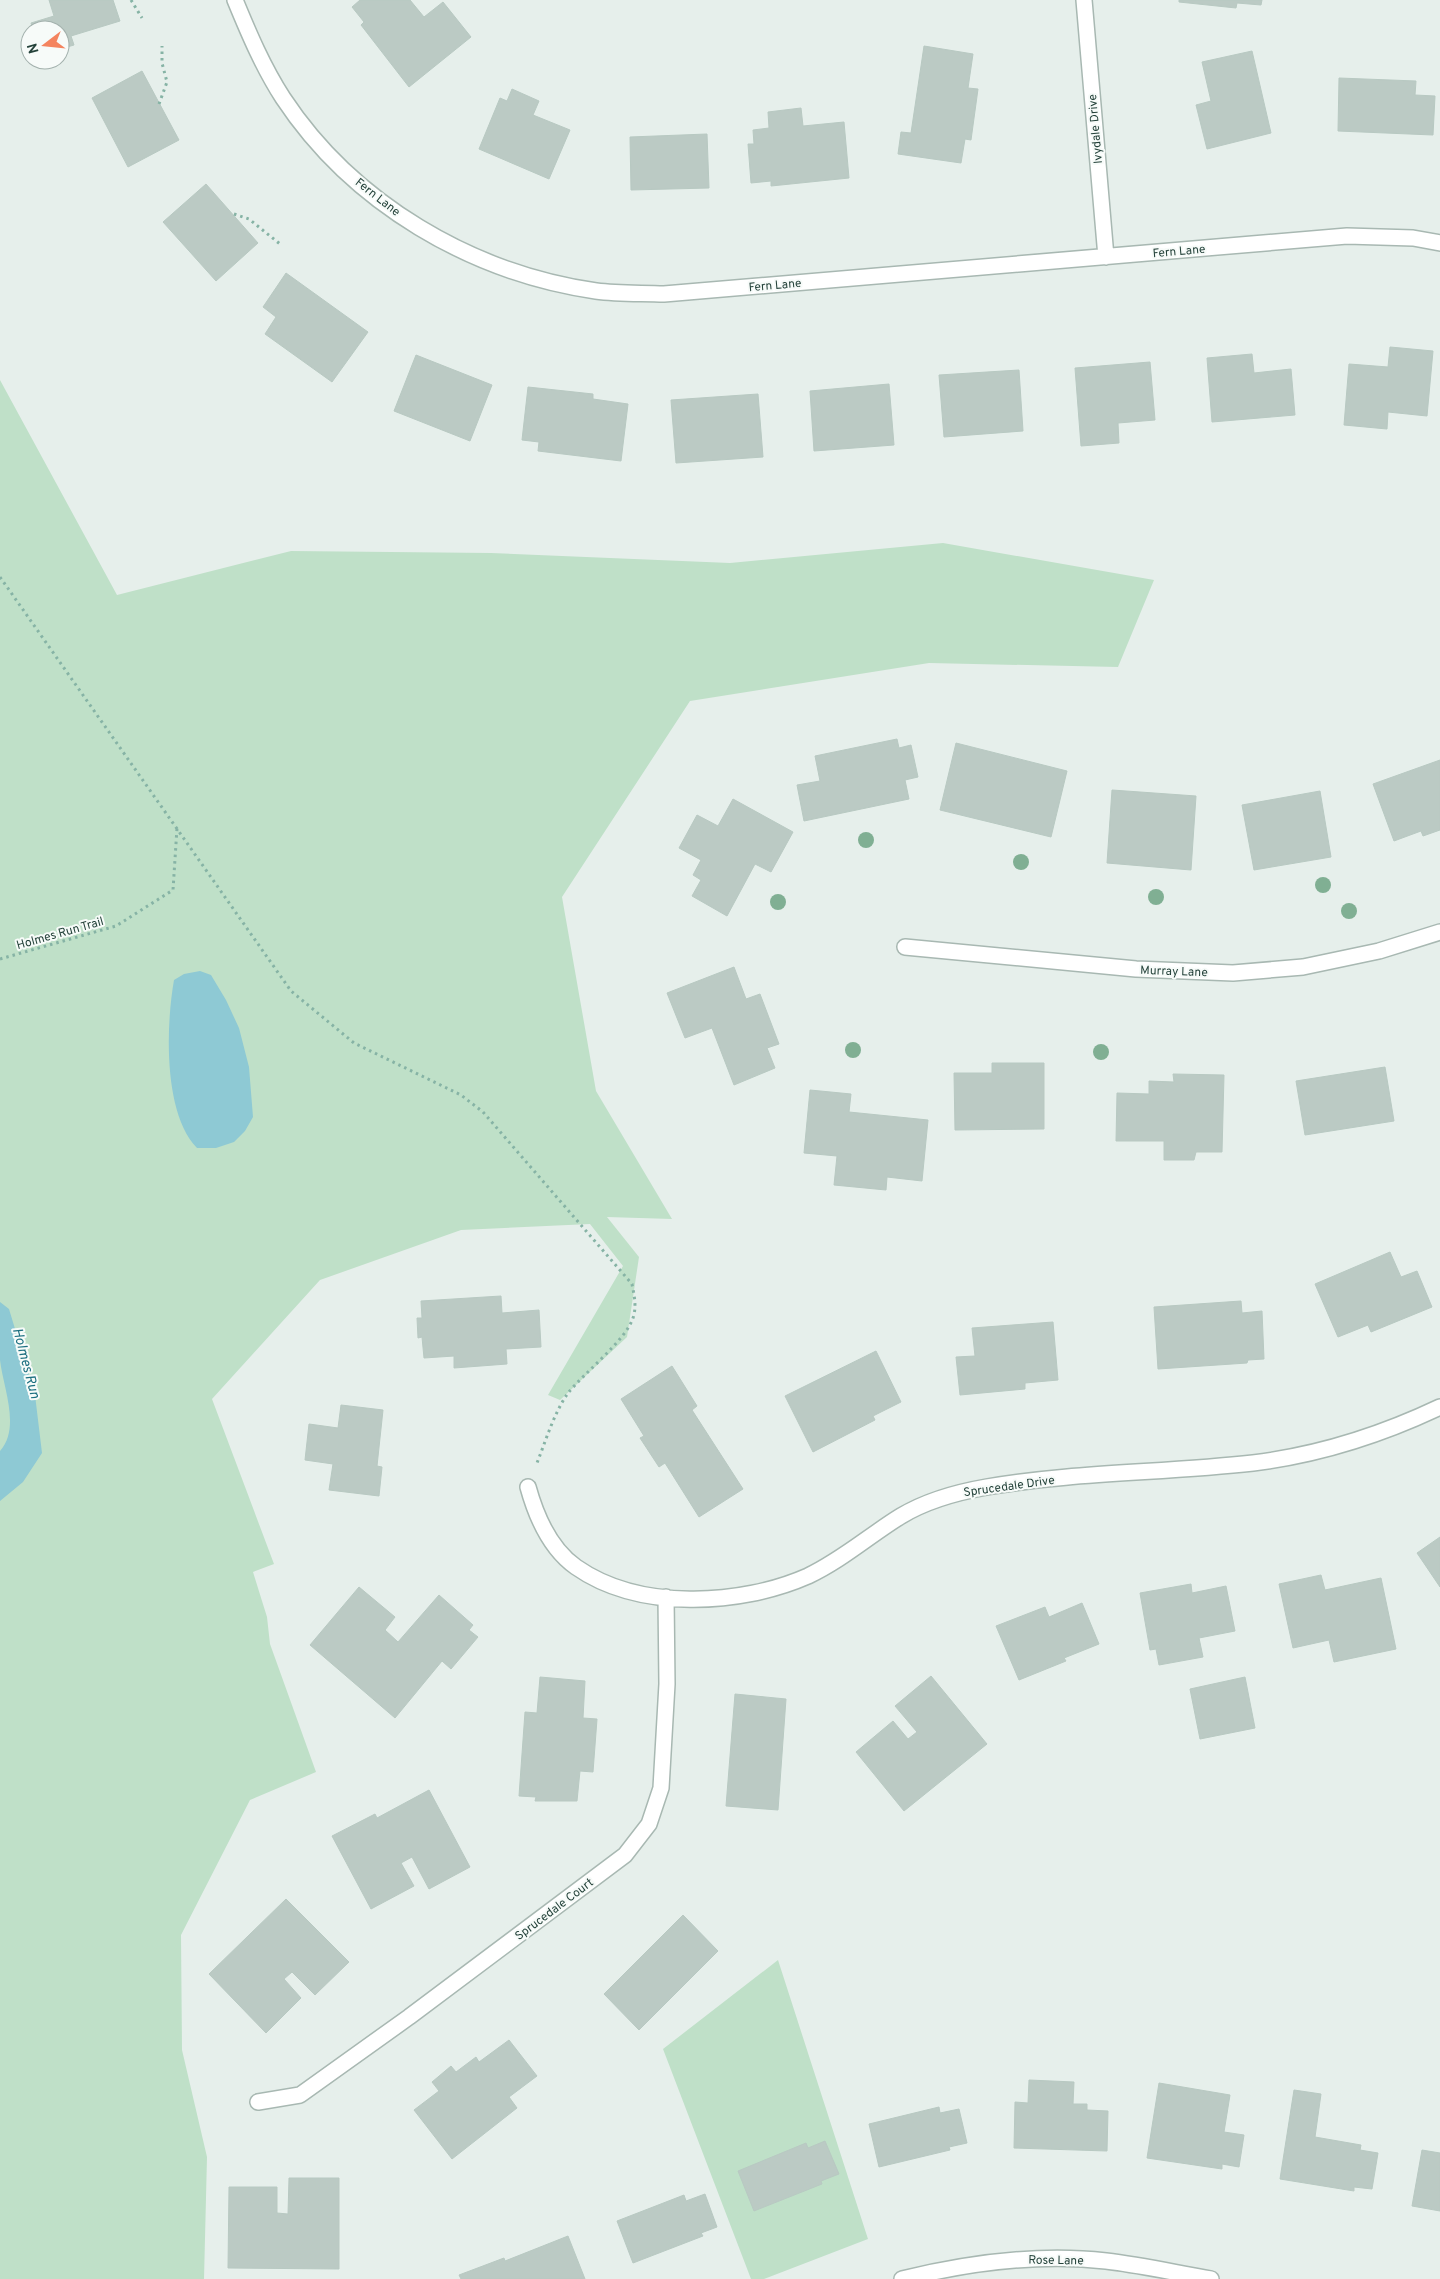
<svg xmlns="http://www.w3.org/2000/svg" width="1440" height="2279" font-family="Overpass,sans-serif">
<rect width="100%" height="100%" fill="#e6efeb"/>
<path fill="#bfe0c8" d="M0 380 117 595 291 551 491 553 730 563 943 543 1154 580 1118 667 929 663 690 701 562 897 596 1091 672 1219 607 1217 639 1257 627 1337 560 1400 548 1395 623 1266 590 1224 461 1230 320 1280 212 1399 274 1564 253 1572 267 1617 270 1644 316 1772 250 1800 181 1935 182 2050 207 2157 204 2279H0Z
M778 1960 868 2239 764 2279H751L663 2049Z"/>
<path fill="#8ec9d4" d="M200 971 211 975 226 1000 239 1028 249 1067 253 1117 245 1131 234 1142 216 1148H197C163 1113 166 1025 174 980L184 974Z
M0 1302 9 1309 35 1395 42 1453 23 1482 0 1501V1451C21 1428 3 1387 0 1360 0 1341 0 1321 0 1302Z"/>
<path fill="#bbcac4" stroke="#b8c9c2" d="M49 0H113L120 21 71 36 74 45 60 49V30H33L31 23 54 16Z
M360 0H410L424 17 443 2 471 37 409 87 361 25 364 22 352 7Z
M1179 0H1262L1261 5 1237 3 1236 8 1179 2Z
M924 46 973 54 968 88 978 89 971 140 965 139 961 163 898 154 901 132 911 133Z
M1252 51 1271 133 1207 149 1196 105 1211 101 1202 62Z
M142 71 179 140 128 167 92 98Z
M1339 78 1416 81 1415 95 1435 96 1433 135 1338 131Z
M512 89 539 101 533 115 570 130 549 179 479 149 500 98 507 101Z
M801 108 803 126 844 122 849 178 771 186V181L751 183 748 144H754L753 130 769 128 768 112Z
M707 134 709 188 631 190 630 137Z
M206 184 258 243 216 281 163 222Z
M286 273 368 332 332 382 265 334 276 317 263 307Z
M1390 347 1433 351 1427 416 1388 412 1387 429 1344 425 1349 364 1388 367Z
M1252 354 1254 373 1291 369 1295 415 1212 422 1207 358Z
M416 355 492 385 470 441 394 411Z
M1150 362 1155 420 1118 423 1119 443 1081 446 1075 368Z
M1019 370 1023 431 944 437 939 375Z
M889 384 894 445 814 451 810 391Z
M528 387 593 394V399L628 404 621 461 538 451 539 442 522 440Z
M758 394 763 457 676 463 671 400Z
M897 739 899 748 911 745 918 777 905 780 909 799 804 821 797 785 820 781 815 756Z
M956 743 1067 771 1051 837 940 810Z
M1440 760V830L1423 836 1421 831 1394 841 1373 784Z
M1112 790 1196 796 1191 870 1107 863Z
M1320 791 1331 857 1254 870 1242 805Z
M733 799 793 832 771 872 755 864 727 916 692 896 701 880 693 875 701 860 679 848 697 815 718 826Z
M734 967 746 999 760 994 779 1044 767 1048 775 1068 734 1085 712 1028 685 1038 667 993Z
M992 1063H1044V1129L955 1130 954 1073H992Z
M1385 1067 1394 1121 1305 1135 1296 1081Z
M1173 1074 1224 1075 1222 1152H1196L1194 1160H1164V1141H1116L1117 1093 1149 1094V1081L1174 1082Z
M810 1090 851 1094 849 1112 928 1120 922 1181 887 1177 886 1190 834 1185 837 1156 804 1153Z
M1390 1252 1401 1277 1417 1271 1432 1307 1371 1332 1368 1325 1338 1337 1315 1284Z
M501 1296 502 1313 539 1310 541 1347 506 1349 507 1364 454 1368V1356L424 1358 422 1337 418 1338 417 1318H422L421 1301Z
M1241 1301 1242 1313 1262 1311 1264 1359 1248 1360 1247 1363 1158 1369 1154 1307Z
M1053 1322 1058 1380 1025 1383V1389L960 1395 956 1357 975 1356 972 1328Z
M876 1351 901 1402 873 1416 875 1420 813 1452 785 1396Z
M672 1366 697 1406 692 1410 743 1489 699 1517 665 1463 659 1467 640 1438 644 1436 621 1399Z
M341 1405 383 1410 377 1466 382 1467 379 1496 329 1490 333 1464 305 1460 309 1424 338 1428Z
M1440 1537V1587L1417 1553Z
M1321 1575 1325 1590 1381 1578 1396 1649 1334 1662 1329 1640 1293 1648 1279 1584Z
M1191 1584 1192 1593 1226 1586 1235 1631 1199 1638 1203 1657 1159 1665 1156 1649 1150 1650 1140 1593Z
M359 1587 395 1617 385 1630 398 1642 439 1595 473 1625 469 1630 478 1637 451 1669 442 1661 395 1718 310 1645Z
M1082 1603 1099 1644 1064 1658 1066 1661 1019 1680 996 1626 1045 1607 1049 1617Z
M931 1676 987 1744 904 1811 856 1752 893 1721 908 1739 917 1732 895 1706Z
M540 1677 585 1681 583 1718 597 1719 593 1772 580 1771 577 1801H535L536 1797 519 1796 525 1712 537 1713Z
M1245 1677 1255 1728 1200 1739 1190 1689Z
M735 1694 786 1699 778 1810 726 1806Z
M429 1790 470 1867 429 1889 412 1857 401 1863 414 1886 371 1909 332 1836 375 1814 377 1818Z
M286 1899 349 1962 315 1995 292 1972 284 1979 301 1998 266 2033 209 1974Z
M683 1915 718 1951 639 2030 604 1994Z
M509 2040 537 2076 509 2097 517 2108 452 2159 414 2110 439 2091 432 2082 451 2066 456 2072 476 2057 479 2062Z
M1029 2080 1074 2082 1073 2104H1087V2110L1108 2111 1107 2151 1014 2148 1015 2102 1028 2103Z
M1159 2083 1230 2095 1224 2132 1244 2135 1239 2167 1222 2164V2169L1147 2158Z
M1294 2090 1321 2094 1315 2137 1361 2145 1360 2150 1378 2153 1372 2189 1354 2187V2191L1280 2179Z
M939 2107 940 2113 959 2109 967 2143 949 2147 950 2150 879 2167 869 2124Z
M825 2141 839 2174 821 2181 822 2184 754 2211 738 2171 806 2143 808 2148Z
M1422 2150 1440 2153V2211L1412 2206Z
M289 2178H339V2269L228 2268 229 2187H277V2213L288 2214Z
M705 2194 717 2227 701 2233 703 2236 633 2263 617 2221 684 2195 686 2201Z
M568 2236 585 2279H461L459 2275 504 2258 505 2261Z"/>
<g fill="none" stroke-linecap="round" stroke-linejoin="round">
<defs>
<path id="minor" d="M235 0C249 34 263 67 283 98 353 204 472 273 596 291 618 294 641 293 664 294L1347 236 1413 238 1440 243
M1084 0 1106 257
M905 947 1136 969 1233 973 1303 967 1379 951 1440 932
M528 1487C536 1516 549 1548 576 1567 639 1611 740 1606 808 1576 842 1560 870 1535 901 1516 926 1501 958 1492 987 1487 1074 1472 1164 1473 1253 1463 1318 1455 1381 1435 1440 1407
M258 2102 300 2095 409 2017 625 1855 649 1824 661 1788 667 1684 666 1597
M902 2279C968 2263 1037 2253 1106 2261 1141 2265 1176 2273 1211 2279"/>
</defs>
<use href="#minor" stroke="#a8b8b2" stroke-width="18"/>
<path stroke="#86b3a5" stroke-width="3" stroke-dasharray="2.5 4" stroke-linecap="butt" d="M131 0 142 18
M159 104 167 82 162 63V46
M234 214 249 219 280 244
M0 577 291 991 354 1043 461 1095 483 1112 632 1284C634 1295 637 1306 633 1318 626 1340 584 1373 568 1393 554 1413 546 1440 537 1463
M0 959 116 926 173 890 177 828"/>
<use href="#minor" stroke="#fff" stroke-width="15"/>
</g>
<g fill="#80af93">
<circle cx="866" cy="840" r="8"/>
<circle cx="1021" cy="862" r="8"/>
<circle cx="1323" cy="885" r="8"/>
<circle cx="1156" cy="897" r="8"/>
<circle cx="778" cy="902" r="8"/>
<circle cx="1349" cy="911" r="8"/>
<circle cx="853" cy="1050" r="8"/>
<circle cx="1101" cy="1052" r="8"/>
</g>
<g text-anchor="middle" stroke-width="4" stroke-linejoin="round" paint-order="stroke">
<g font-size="12" fill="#24423a" stroke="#f7fbf9">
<text transform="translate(1095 129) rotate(-95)" y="4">Ivydale Drive</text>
<text transform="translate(378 197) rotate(38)" y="4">Fern Lane</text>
<text transform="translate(1179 251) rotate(-5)" y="4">Fern Lane</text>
<text transform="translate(775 285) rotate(-5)" y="4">Fern Lane</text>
<text transform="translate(60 933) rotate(-16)" y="4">Holmes Run Trail</text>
<text transform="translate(1174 971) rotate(2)" y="4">Murray Lane</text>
<text transform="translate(1009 1486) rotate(-8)" y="4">Sprucedale Drive</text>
<text transform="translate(554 1909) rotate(-37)" y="4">Sprucedale Court</text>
<text transform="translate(1056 2260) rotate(1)" y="4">Rose Lane</text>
</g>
<g font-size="14" font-style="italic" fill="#1c6f80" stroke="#f7fbf9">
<text transform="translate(27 1363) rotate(75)" y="5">Holmes Run</text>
</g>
</g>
<g transform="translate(45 45) rotate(254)"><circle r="24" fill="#f7fbf9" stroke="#a3b1ad"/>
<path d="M0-4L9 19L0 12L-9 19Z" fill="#f4845f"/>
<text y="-8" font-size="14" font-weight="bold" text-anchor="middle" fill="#24423a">N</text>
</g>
</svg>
